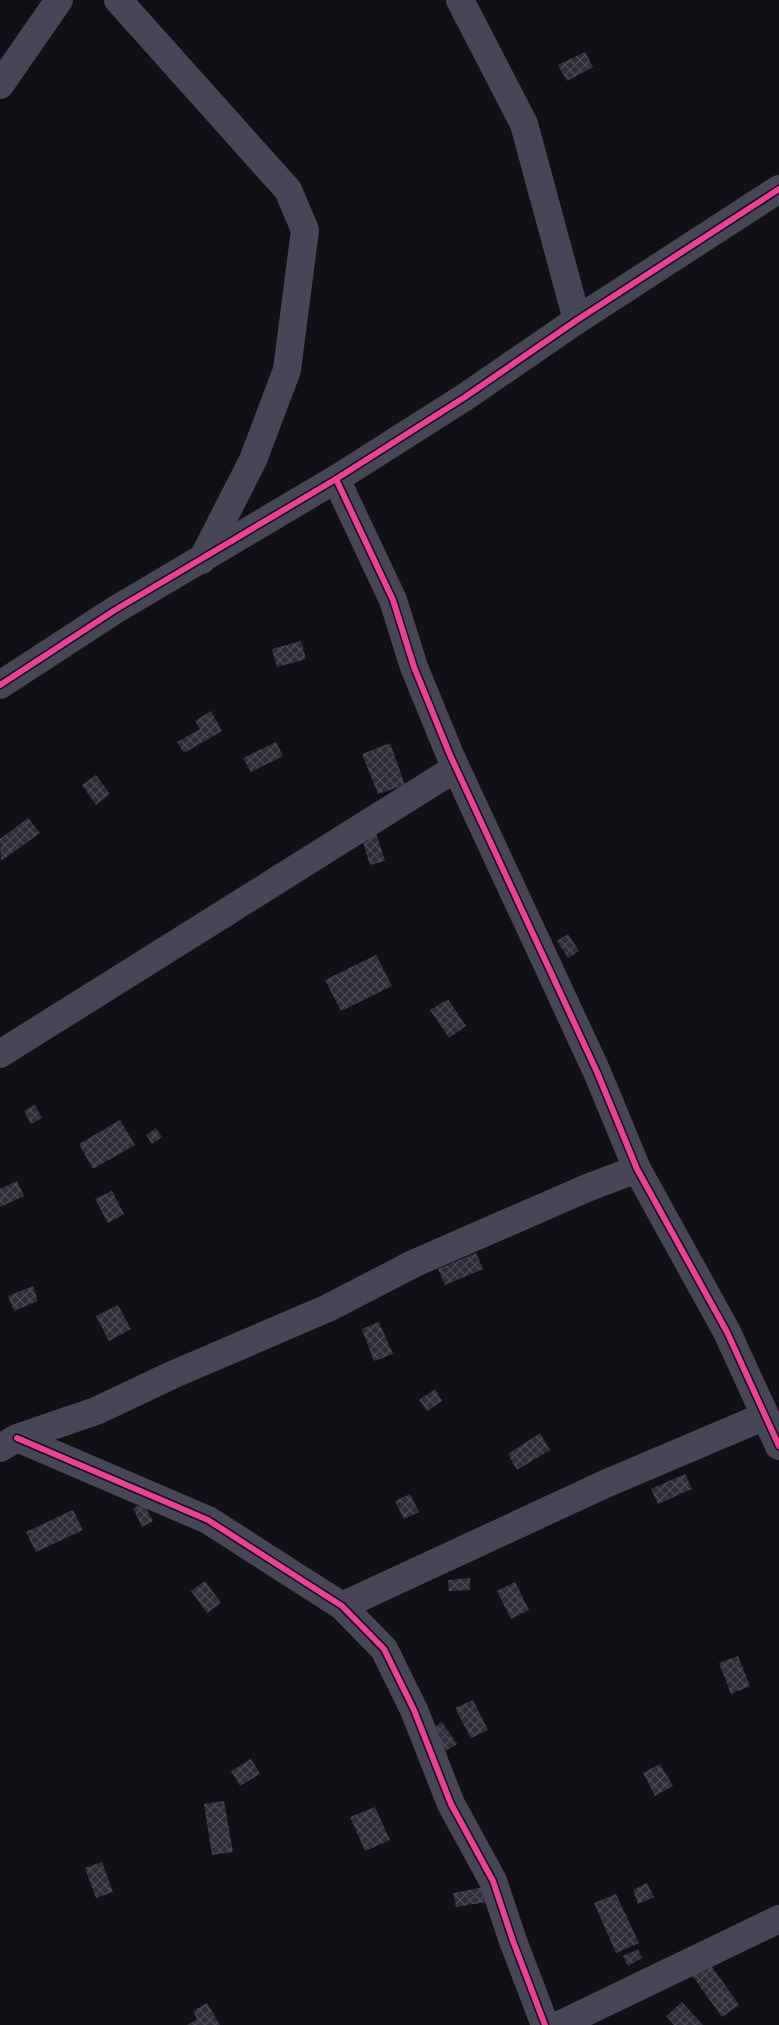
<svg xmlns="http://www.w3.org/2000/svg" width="779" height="2025" font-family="Helvetica,sans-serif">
<defs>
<pattern id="building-cross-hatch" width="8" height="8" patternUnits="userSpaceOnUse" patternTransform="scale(1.25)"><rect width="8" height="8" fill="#302e39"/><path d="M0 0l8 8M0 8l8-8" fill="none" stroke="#4d4b57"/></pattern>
</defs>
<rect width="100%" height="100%" fill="#111017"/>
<path fill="url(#building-cross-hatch)" d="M585 52 593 67 567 81 558 65Z
M301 641 306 659 277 667 272 649Z
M211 711 222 731 184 753 177 742 200 729 195 721Z
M276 742 283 756 251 772 243 758Z
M390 743 405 785 378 794 362 754Z
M96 775 110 794 96 805 82 785Z
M28 818 40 833 1 861 0 839Z
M374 827 385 861 370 865 360 832Z
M568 934 579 951 568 958 557 941Z
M376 955 392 986 341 1011 325 980Z
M448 999 466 1026 449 1038 430 1010Z
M35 1105 42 1118 31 1124 24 1111Z
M120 1120 135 1145 93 1169 79 1144Z
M156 1128 162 1137 152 1144 146 1135Z
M17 1181 24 1196 0 1207V1189Z
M112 1191 124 1214 108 1223 95 1199Z
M476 1253 483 1269 445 1285 438 1269Z
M33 1286 38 1301 14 1311 8 1296Z
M118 1305 131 1329 109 1341 96 1316Z
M379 1322 393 1354 374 1361 362 1329Z
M435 1389 442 1401 427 1411 419 1400Z
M540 1433 550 1450 517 1470 508 1454Z
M685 1474 692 1489 658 1504 651 1489Z
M410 1494 419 1512 404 1519 395 1501Z
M144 1503 153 1521 142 1527 133 1508Z
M73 1510 83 1530 36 1552 26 1532Z
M470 1578V1590L449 1591 448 1580Z
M205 1581 221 1603 207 1613 191 1591Z
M515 1582 529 1610 511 1619 497 1591Z
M738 1656 750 1686 731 1694 719 1663Z
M473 1700 488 1730 471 1738 455 1708Z
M442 1722 457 1744 444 1752 430 1730Z
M251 1759 260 1774 240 1786 231 1771Z
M660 1764 673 1786 655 1796 643 1773Z
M224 1801 233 1852 212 1855 204 1804Z
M375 1807 390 1840 365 1851 350 1817Z
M102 1862 113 1892 96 1898 85 1868Z
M647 1883 654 1897 638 1904 633 1890Z
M484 1887 487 1902 456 1907 453 1893Z
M616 1894 639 1943 616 1953 594 1903Z
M638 1949 642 1958 628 1966 623 1956Z
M708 1961 739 2005 722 2017 691 1974Z
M682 2002 703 2025H674L666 2016Z
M207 2003 220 2025H187L197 2019 193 2011Z"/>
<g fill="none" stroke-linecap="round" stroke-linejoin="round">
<path stroke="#474657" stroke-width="28" d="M118 0 288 190 305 230 287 370 253 460 202 560
M460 0 524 124 577 320
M0 85 59 0
M336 479 393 600 414 667 450 755 597 1072 637 1169 727 1332 779 1446
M0 1054 456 768
M17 1438 208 1520 342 1606 384 1649 414 1710 451 1804 493 1881 513 1941 545 2025
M0 1448 17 1438 96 1411 172 1375 328 1308 415 1263 587 1188 637 1169
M342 1606 605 1484 765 1416
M559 2025 779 1919"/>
<path stroke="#474657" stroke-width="28" d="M0 685 115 610 336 479 465 397 577 320 779 189"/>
<defs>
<path id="cycleway" d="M336 479 393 600 414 667 450 755 597 1072 637 1169 727 1332 779 1446
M0 685 115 610 336 479 465 397 577 320 779 189
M17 1438 208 1520 342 1606 384 1649 414 1710 451 1804 493 1881 513 1941 545 2025"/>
</defs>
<use href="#cycleway" stroke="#100d1a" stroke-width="9"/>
<use href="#cycleway" stroke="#ea4096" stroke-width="6"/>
</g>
</svg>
